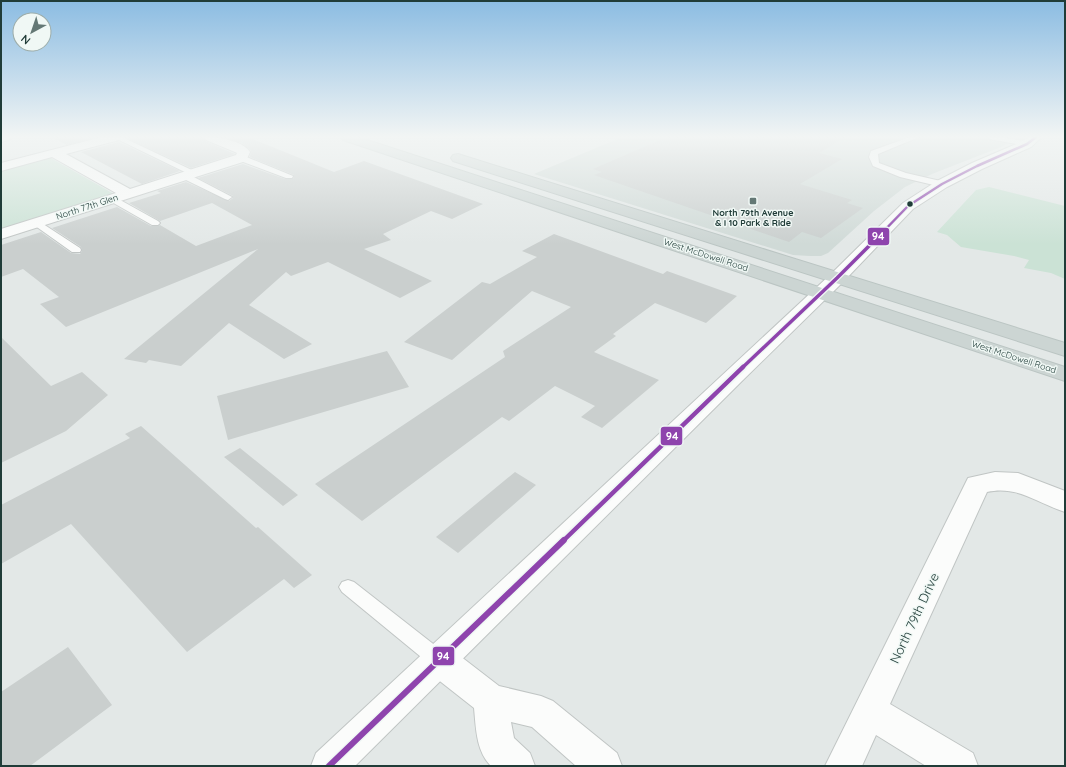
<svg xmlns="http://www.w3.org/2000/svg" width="1066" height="767" font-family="Quicksand,sans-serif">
<rect width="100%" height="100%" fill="#e3e8e7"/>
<path fill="#d0dad7" d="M622 137H1019L1001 147 932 174 905 187 874 211 828 253 821 256H810L793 255 534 174Z"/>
<path fill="#cbe2d5" d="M49 157 114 194 1 229V170Z
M989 187 1065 206V279L1051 273 1024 268 1029 260 1014 256 961 247 947 235 937 232 976 190Z"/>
<path fill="#cacfce" d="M51 137H98L67 145Z
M124 137H203L205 141 235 154 191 168Z
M219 137H248L334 172 364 161 483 204 452 219 431 211 383 234 391 240 364 249 432 281 400 298 328 262 291 276 286 272 249 305 312 344 284 359 229 323 181 366 149 360 146 363 124 359 258 249 66 327 40 304 59 297 23 269 1 277V245L41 232 71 253 80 254 82 251 81 247 52 228 117 207 151 226H158L160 225 196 246 252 225 212 203 160 221 129 203 161 193 157 191 186 182 229 201 233 198V196L198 178 243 164 285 179H293L294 175 250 157 251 151 242 143Z
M667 137H846L819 153 842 159 800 184 852 200 847 203 863 208 821 238 802 232 789 242 594 175 602 172 593 169Z
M119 142 180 171 142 184 81 152Z
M554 234 663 274 667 271 737 296 706 323 655 303 613 334 616 336 594 352 659 380 602 428 581 417 595 406 555 386 509 421 502 417 362 521 315 484 505 357 503 351 571 307 532 291 452 360 404 342 482 282 490 284 537 257 522 251Z
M1 337 51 386 82 372 108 395 66 431 1 463Z
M387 351 409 387 228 440 217 396Z
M141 426 256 528 258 527 312 575 294 588 284 579 187 652 71 524 1 564V505L130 438 125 434Z
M240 448 298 495 283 506 224 457Z
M515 472 536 485 458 553 436 537Z
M68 647 112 705 30 766H1V692Z"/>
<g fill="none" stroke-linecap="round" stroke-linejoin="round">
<defs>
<path id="service" d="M113 137H122L198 173 197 175H191Z
M910 137H919L878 154 879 163 906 173 945 182 946 184 945 186 942 187 900 177 873 166 869 157 871 151Z
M989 137H1001L1030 142 1031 144 1027 146 989 139Z
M238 156H244L293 176 292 178H286L238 160Z
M182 174H188L232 197 228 200 225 199 182 178 181 176Z
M113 196 158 221 160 223 158 225H152L110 201 109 199 110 197Z
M37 220 80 248 81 250 80 252H72L34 225 32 223 34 221Z
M348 580 354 582 446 654 449 660 446 666 439 669 432 666 342 592 339 587 342 582Z"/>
<path id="minor" d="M1 137H11L9 140 1 142Z
M102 137H121L119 140 66 154 130 189 236 155 237 153 235 152 206 140 204 137C218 137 242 140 250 152L246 161 1 239V229L116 193 52 157 1 171V163Z
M995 472 1018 473 1065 491V512C1037 503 1017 485 987 492L890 704 973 753 978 766H926L876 735 862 766H825L968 478Z
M439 645 451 649 499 686 541 696 553 701 617 753 622 766H576L532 727 511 722 514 738 530 753 535 766H491C476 751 476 728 474 708L427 671 423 660 427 649Z"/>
<path id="tertiary" d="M1029 137H1042L1031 147 982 169 947 187 913 209 843 282 743 380 355 766H311L316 753 831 274 903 203 937 181 972 163 1023 141Z"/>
<path id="primary" d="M341 137H358L1065 367V381L343 140Z
M458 154 1065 343V356L453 161 451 158 453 155Z"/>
</defs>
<use href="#service" stroke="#c0c5c4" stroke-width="2"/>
<use href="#minor" stroke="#c0c5c4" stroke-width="2"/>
<use href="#tertiary" stroke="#c0c5c4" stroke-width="2"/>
<use href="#primary" stroke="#bbc5c3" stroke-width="2"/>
<use href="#service" fill="#fbfcfb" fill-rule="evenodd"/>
<use href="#minor" fill="#fbfcfb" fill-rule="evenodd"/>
<use href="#tertiary" fill="#fbfcfb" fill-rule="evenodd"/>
<use href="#primary" fill="#ccd5d3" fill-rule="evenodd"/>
<defs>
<path id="bus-1-far3" d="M878 237 908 206 942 184 977 166 1027 144 1036 137"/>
<path id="bus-1-far2" d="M742 368 837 278 879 236"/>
<path id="bus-1-far1" d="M563 541 743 367"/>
<path id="bus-1" d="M329 766 564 540"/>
</defs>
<use href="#bus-1-far3" stroke="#f0f8f5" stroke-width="4.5"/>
<use href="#bus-1-far2" stroke="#f0f8f5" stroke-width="6"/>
<use href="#bus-1-far1" stroke="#f0f8f5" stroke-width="8"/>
<use href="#bus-1" stroke="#f0f8f5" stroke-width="9"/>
<use href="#bus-1-far3" stroke="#8e44ad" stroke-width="2.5"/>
<use href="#bus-1-far2" stroke="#8e44ad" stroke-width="3.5"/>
<use href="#bus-1-far1" stroke="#8e44ad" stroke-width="4.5"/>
<use href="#bus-1" stroke="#8e44ad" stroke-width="6"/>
</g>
<linearGradient id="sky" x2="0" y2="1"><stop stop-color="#8bbce2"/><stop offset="0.56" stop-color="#f2f5f4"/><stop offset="1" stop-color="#f2f5f4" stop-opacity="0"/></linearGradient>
<rect width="1066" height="244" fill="url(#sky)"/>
<rect fill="#647875" stroke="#f0f8f5" stroke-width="1.5" x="749" y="197" width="8" height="8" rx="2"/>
<circle fill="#203c38" stroke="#f0f8f5" stroke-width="1.5" cx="910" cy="204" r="3.5"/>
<g text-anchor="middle" stroke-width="3" stroke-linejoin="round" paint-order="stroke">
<g font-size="9" fill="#203c38" stroke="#f0f8f5">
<text transform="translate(87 207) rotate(-18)" y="3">North 77th Glen</text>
<text transform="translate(706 255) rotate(18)" y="3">West McDowell Road</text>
<text transform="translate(1014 357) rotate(18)" y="3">West McDowell Road</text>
</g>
<g font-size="9" font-weight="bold" fill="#203c38" stroke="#f0f8f5">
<text x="753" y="216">North 79th Avenue<tspan x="753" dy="10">&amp; I 10 Park &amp; Ride</tspan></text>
</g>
<g font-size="13" fill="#203c38" stroke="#f0f8f5">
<text transform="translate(914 618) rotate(-65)" y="5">North 79th Drive</text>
</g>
</g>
<g stroke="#f0f8f5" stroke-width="1.5">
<rect x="867" y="227" width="23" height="19" rx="4" fill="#8e44ad"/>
<rect x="660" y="426" width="23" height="20" rx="4" fill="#8e44ad"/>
<rect x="432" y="646" width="23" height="20" rx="4" fill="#8e44ad"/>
</g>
<g font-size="11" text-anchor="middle" font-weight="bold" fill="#fff">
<text x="878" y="240">94</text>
<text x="672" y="440">94</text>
<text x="443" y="660">94</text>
</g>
<rect width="1066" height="767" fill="none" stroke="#203c38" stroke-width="4"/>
<g transform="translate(32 32) rotate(220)"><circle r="19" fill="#f0f8f5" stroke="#9dada9"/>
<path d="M0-3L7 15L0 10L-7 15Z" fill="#647875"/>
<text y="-6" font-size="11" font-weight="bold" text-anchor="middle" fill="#203c38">N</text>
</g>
</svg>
